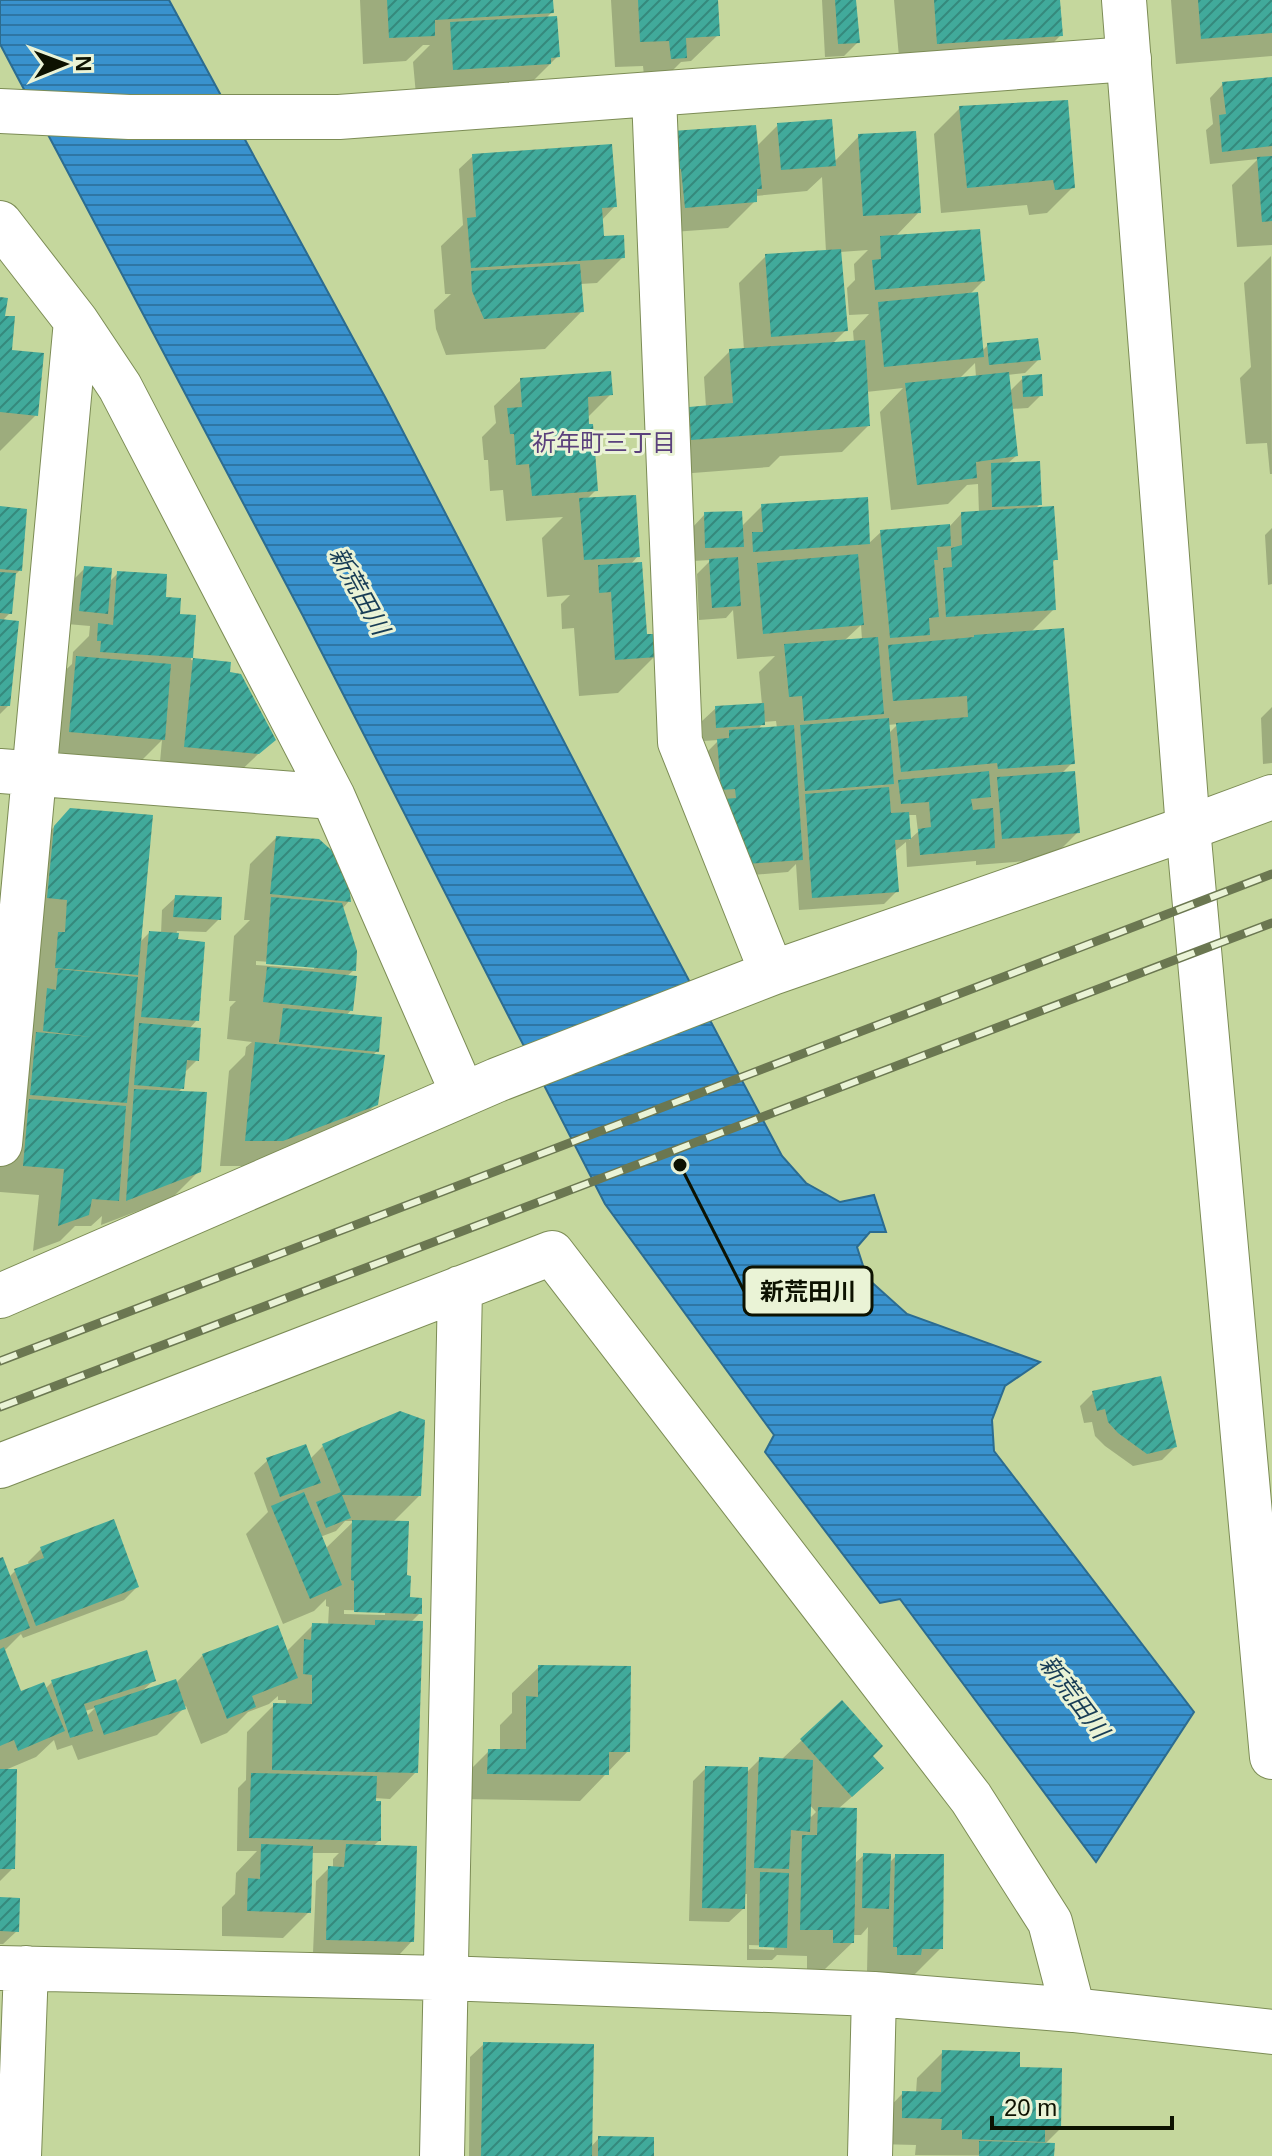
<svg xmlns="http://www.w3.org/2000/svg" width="1272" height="2156" font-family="Arial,'Noto Sans JP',sans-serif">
<defs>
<pattern id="water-rules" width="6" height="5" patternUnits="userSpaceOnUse" patternTransform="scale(2)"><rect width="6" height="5" fill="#3992ce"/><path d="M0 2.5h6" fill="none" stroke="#2e76a5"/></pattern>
<pattern id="building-hatch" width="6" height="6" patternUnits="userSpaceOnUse" patternTransform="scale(2)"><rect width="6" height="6" fill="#41aa9b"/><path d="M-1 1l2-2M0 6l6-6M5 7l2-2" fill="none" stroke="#35897c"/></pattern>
</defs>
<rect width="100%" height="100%" fill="#c5d79d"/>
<path fill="url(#water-rules)" stroke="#2c6c90" stroke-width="2" d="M0 0H169L385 397 641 890 782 1156 806 1183 840 1202 874 1195 886 1232H870L857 1247 867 1278 907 1314 1040 1362 1005 1386 992 1420 994 1451 1194 1712 1096 1862 900 1599 880 1603 765 1452 774 1435 605 1204 303 616 0 44Z"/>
<path fill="#0003" fill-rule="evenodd" d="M360 0H551L552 12 546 18 558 56 520 94 417 106 413 62 430 45H423L406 61 363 64Z
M611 0H716L718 35 691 61 681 62 659 84 645 85 643 66 615 67Z
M822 0H854L858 42 844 56 825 57Z
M894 0H1058L1061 35 1023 73 901 80Z
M1171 0H1272V56L1176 64Z
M1272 79V245L1237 247 1232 185 1258 159 1210 164 1206 130 1213 124 1210 98 1223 84Z
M960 108 1073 187 1047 213 1029 215 1027 205 941 213 934 134Z
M778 125 834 162 859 136 919 212 895 237 983 281 969 295 981 352 988 345 1038 360 1025 373 1007 375 1009 392 1023 378 1041 395 1028 408 1011 409 1016 456 1007 464 1040 504 1035 509 1056 559 1051 564 1054 609 1030 633 1072 763 1061 774 1078 832 1051 859 976 865V861L907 867 906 842 894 852 897 891 884 904 799 910 796 864 788 872 717 878 705 754 719 740 703 741 702 721 716 708 762 705 759 672 775 656 737 659 733 610 726 618 699 620 697 574 711 560 692 561V528L705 514 741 527 762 506 866 499 868 544 881 532 950 526 961 514 979 513 978 484 967 485 948 504 891 510 880 412 903 388 866 392 868 426 842 452 780 456 769 467 654 476 652 446 689 409 706 407 704 377 730 351 744 350 739 283 766 256 826 252 822 177 807 191 755 196V201L728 228 659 233 646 160 756 147ZM868 250 854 264 855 280 847 288 849 315 869 314 853 331 854 343 832 344 846 330 840 252ZM975 363 976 377 959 379ZM861 625 862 640 844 641ZM776 721 777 728 758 730 763 722ZM898 724 889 733 888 725ZM907 815H916L918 832 909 840Z
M473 156 615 206 601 221 602 238 623 257 597 283 580 284 582 311 545 349 446 355 436 329 434 310 451 294H445L441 246 463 225 459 169Z
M1271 256 1272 474H1270L1267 443 1246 444 1240 378 1251 367 1244 283Z
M0 299 10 349 36 415 0 451Z
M521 380 611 394 587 418 596 490 586 500 638 556 630 565 645 636 655 656 618 693 579 696 574 628 562 629 561 604 570 595 547 597 542 538 563 517 506 521 503 490 490 491 488 460H484L482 437 496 423 494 406Z
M0 508 20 570 14 576 10 613 2 621 8 706 0 714Z
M1272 528V584L1268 585 1265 535Z
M85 568 109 582 118 573 164 599 178 616 194 617 191 660 228 664V674L273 740 231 780 159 773 162 740 137 765 44 758 50 685 72 664 73 652 89 636 90 626 67 624 72 581Z
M1272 707V763L1263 764 1261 718Z
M71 810 139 943 149 933 161 934 162 910 176 897 219 919 206 932 177 931 175 941 197 1020 189 1029 197 1060 184 1073 182 1088 177 1093 199 1171 172 1198 101 1225 102 1216 91 1226H75L60 1241 33 1251 39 1195 0 1192V1165L32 960 40 953 41 937 33 848Z
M276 838 349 901 342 909 354 970 346 977 351 1010 346 1016 377 1051 372 1056 376 1104 349 1131 255 1166H220L229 1071 245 1055 246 1047 252 1042 227 1039 230 1007 236 1001H229L234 936 250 920H244L250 864ZM256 961 314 965V969L256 965Z
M1093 1393 1175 1447 1162 1460 1133 1466 1105 1446 1095 1436 1092 1422 1084 1423 1080 1406Z
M323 1446 419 1496 392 1523 408 1599 420 1613 410 1623 416 1772 390 1799 374 1798 379 1841 373 1846 412 1941 399 1955 313 1953 316 1881 329 1868H333V1859L339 1853H311L309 1912 283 1938 222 1936V1907L235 1894 236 1873 257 1851H237L238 1788 246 1780 247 1732 274 1705H286V1700H278V1696L269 1704 248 1712 227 1733 201 1744 186 1706 157 1735 78 1760 72 1745 57 1750 54 1740 36 1757 3 1771 13 1868 0 1881V1560L9 1577 15 1571 29 1565 28 1562 41 1549 137 1587 124 1600 23 1638 21 1634 3 1652 20 1694 45 1689 52 1682 154 1680 140 1693 175 1684 203 1655 286 1652 313 1625 328 1626 329 1607 326 1606V1599L314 1611 283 1624 246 1534 268 1512 254 1473 268 1460 310 1459ZM345 1521H354L325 1549 320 1537 336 1531ZM344 1610 385 1611V1615L344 1614ZM95 1708 86 1717 85 1711Z
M539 1667 628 1751 580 1801 462 1799V1778L489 1751H500V1725L512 1713V1693Z
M842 1702 870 1757 855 1794 838 1809 853 1865 864 1855 889 1863 896 1856 941 1948 914 1975 867 1972 868 1927 861 1935H852V1943L825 1969H807V1956L777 1955 772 1960H747V1894H743V1909L729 1922 689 1921 693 1781 706 1768 746 1773 760 1759 781 1760ZM809 1804 816 1812 809 1819ZM749 1945 774 1946V1950L749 1949Z
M0 1899 17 1931 3 1944H0Z
M484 2044 590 2148 599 2138 652 2156H469L470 2057Z
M943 2052 1017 2069 1060 2129 1044 2145 1052 2156 915 2155 916 2145 876 2144 877 2120 903 2093H916L917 2078Z"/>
<path fill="url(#building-hatch)" d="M387 0H553L554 13 435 20V36L389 38Z
M638 0H718L720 36 686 38 687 58 671 59 669 41 640 42Z
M835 0H856L860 43 838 44Z
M934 0H1060L1063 36 937 44Z
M1198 0H1272V33L1201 39Z
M557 16 560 57 551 58V64L453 70 450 22Z
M1272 77V146L1222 152 1219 115 1226 114 1222 82Z
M1068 100 1075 188 1055 190 1053 180 967 188 959 106Z
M832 119 836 166 781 170 777 123Z
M756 125 762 189H757V202L685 208 681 169H675L672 131Z
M916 131 921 213 863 216 858 134Z
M612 144 617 207 602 208 604 236 624 235 625 258 471 268 467 218 476 217 472 154Z
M1272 156V221L1262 222 1257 157Z
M980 229 985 281 875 290 872 260 881 259 880 236Z
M841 249 848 331 771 337 765 254Z
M580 264 584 312 484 319 472 291 471 271Z
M978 292 984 357 884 367 878 302Z
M0 297 8 298 5 316H15L12 350 44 353 38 416 0 412Z
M1038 338 1041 360 989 365 987 343Z
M865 340 870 426 691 440 689 407 733 403 729 349Z
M611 371 613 395 588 397 589 424H593L598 491 532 496 529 464 516 465 514 434H510L507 408 522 407 520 378Z
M1009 372 1018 456 976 462 977 478 917 485 905 383Z
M1042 374 1043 396 1023 397 1022 376Z
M1040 461 1042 505 992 507 991 463Z
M636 495 640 557 584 560 579 498Z
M868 497 870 544 753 552 752 532H763L761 504Z
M0 506 27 509 22 571 0 569Z
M1054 506 1058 560H1053L1056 610 946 617 943 568 952 567 951 548 962 545 961 512Z
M742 511 744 547 705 548 704 512Z
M950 524 951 546 937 547 938 560H934L939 617 929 618 930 635 890 638 880 530Z
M858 554 864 625 763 634 757 563Z
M738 557 741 606 712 608 709 559Z
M642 562 647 634H656L657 657 615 660 611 592 599 593 598 565Z
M84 566 112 568 108 614 79 611Z
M117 571 167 574 166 597 181 598 180 614 196 615 193 658 100 652 101 641H97L98 623 113 625Z
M0 572 16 573 12 614 0 613Z
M0 619 19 621 10 706H0Z
M1064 628 1075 764 998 769 997 763 901 772 896 723 968 717 967 696 893 701 888 645 974 637V635Z
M878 637 884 714 804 721 802 696 789 697 784 644Z
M76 656 171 664 165 740 69 732Z
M193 658 231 662 230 672 241 674 276 740 259 754 184 747Z
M764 703 765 725 716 728 715 706Z
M889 718 894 784 805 791 800 725Z
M794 725 803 860 729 865 724 799 736 798 735 789 721 790 717 739 729 738V730Z
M989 771 991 797 971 799 973 810 993 808 995 848 920 855 918 829 931 827 929 802 901 804 898 780Z
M1075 771 1080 833 1002 839 997 777Z
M889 787 891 813 909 812 911 839 895 840 899 892 812 898 805 794Z
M70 808 153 815 138 975 55 968 58 932H65L67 900 47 898 54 826Z
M276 836 319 839 338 856 348 876 351 902 270 894Z
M175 895 222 897 221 920 173 917Z
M271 897 342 903 357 951 356 971 266 964Z
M149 931 179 933 178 939 205 942 199 1021 141 1017Z
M267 967 357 976 353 1011 263 1002Z
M58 969 138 977 127 1103 30 1095 36 1032 91 1037 43 1031 47 988 56 990Z
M283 1008 382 1017 379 1052 279 1042Z
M139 1023 201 1028 199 1061 187 1060 184 1089 134 1085Z
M255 1042 385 1055 378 1105 283 1141H245Z
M134 1089 207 1092 201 1172 126 1201Z
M29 1099 126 1106 119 1201 92 1199 89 1215 58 1226 64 1169 23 1166Z
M1161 1376 1177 1447 1147 1454 1118 1433 1108 1422 1105 1409 1097 1411 1092 1391Z
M400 1411 425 1420 421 1496 342 1495 351 1518 326 1528 316 1502 341 1492 322 1444Z
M306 1444 321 1483 280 1497 266 1458Z
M304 1492 342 1585 310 1599 271 1506Z
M114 1519 139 1587 36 1626 14 1569 44 1558 40 1547Z
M352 1520 409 1521 407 1575 411 1576 410 1597 422 1598V1614L354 1612V1581L351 1580Z
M3 1557 30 1628 0 1640V1558Z
M375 1620 423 1621 418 1773 272 1770 273 1703 312 1704V1675L303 1674 304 1639 311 1640 312 1623 375 1625Z
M278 1625 298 1678 252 1696 256 1707 227 1719 202 1654Z
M4 1647 21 1691 44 1682 65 1731 18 1751 14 1740 0 1746V1649Z
M147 1650 156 1681 84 1704 93 1731 70 1738 51 1680Z
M538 1665 631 1666 630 1752H609V1775L487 1774 488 1749H526V1696L538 1697Z
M176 1679 186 1709 104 1735 94 1706Z
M842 1700 883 1746 873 1756 884 1768 852 1797 800 1739Z
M759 1757 813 1760 810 1832 791 1830 789 1869 754 1868Z
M705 1766 748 1767 745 1909 702 1908Z
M0 1769H17L15 1869H0Z
M251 1773 377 1776 376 1801H381V1841L249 1838Z
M818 1807 857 1808 854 1943H833V1930H800L802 1835H817Z
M261 1844 313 1846 311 1913 247 1911 248 1878 260 1879Z
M346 1844 417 1846 414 1942 326 1940 328 1866 344 1867Z
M863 1853 891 1854 889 1909 862 1908Z
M895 1854H944L943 1949H922L921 1955H897V1947H893Z
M760 1872 789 1873 787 1948 759 1947Z
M0 1897 20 1898 19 1932 0 1931Z
M483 2042 594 2044 592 2156H481Z
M942 2050 1020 2052V2067L1062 2068 1061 2130 1045 2129V2142L962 2139V2130H941L942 2119 902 2118V2091L941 2092Z
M598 2136 654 2137V2156H598Z
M979 2141 1055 2143 1054 2156H979Z"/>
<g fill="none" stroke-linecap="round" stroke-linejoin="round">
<defs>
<path id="minor" d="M654 96 680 742 772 973 1188 828 1272 797
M0 111 129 117H339L1129 59
M0 223 76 321 0 1144
M76 321 120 387 333 797 463 1094
M0 771 333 797
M0 1296 497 1080 772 973
M0 1466 552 1253 971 1798 1050 1922 1073 2010
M0 1968 445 1978 874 1994 1073 2010 1272 2032
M19 2156 26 1968
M442 2156 460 1288
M870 2156 874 1994"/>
<path id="tertiary" d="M1124 0 1188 828 1272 1757"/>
</defs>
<use href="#minor" stroke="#7c8c55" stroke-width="46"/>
<use href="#tertiary" stroke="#7c8c55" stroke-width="46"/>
<use href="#minor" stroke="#fff" stroke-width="44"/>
<use href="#tertiary" stroke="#fff" stroke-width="44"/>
<defs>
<path id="rail" d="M0 1361 1272 874
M0 1407 1272 923"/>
</defs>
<use href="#rail" stroke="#6b7751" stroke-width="9"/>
<use href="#rail" stroke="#eaf3d6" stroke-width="6" stroke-dasharray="18" stroke-linecap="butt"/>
</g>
<g text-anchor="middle" stroke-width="6" stroke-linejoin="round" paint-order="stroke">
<g font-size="24" fill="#5a407c" stroke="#eaf3d6">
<text x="604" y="451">祈年町三丁目</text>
</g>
<g font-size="24" font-style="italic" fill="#173c55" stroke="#eaf3d6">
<text transform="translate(359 591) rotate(61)" y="8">新荒田川</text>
<text transform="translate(1074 1697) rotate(53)" y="8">新荒田川</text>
</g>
</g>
<path fill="none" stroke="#0d1201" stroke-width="3" d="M680 1165L744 1291"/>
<circle fill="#0d1201" stroke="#eaf3d6" stroke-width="3" cx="680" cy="1165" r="8"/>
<rect fill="#eaf3d6" stroke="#0d1201" stroke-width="3" x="744" y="1267" width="128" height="48" rx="8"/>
<g font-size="24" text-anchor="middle" font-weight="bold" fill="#0d1201">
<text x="808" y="1300">新荒田川</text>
</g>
<g transform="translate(64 64) rotate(89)" stroke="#eaf3d6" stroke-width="6" paint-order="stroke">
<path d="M0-6L14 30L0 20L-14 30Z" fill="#0d1201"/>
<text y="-12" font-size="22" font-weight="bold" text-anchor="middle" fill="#0d1201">N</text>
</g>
<path d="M992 2116v12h180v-12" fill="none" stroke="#0d1201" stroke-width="4"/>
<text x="1004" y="2116" font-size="24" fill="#0d1201" stroke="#eaf3d6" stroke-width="6" paint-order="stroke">20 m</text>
</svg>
